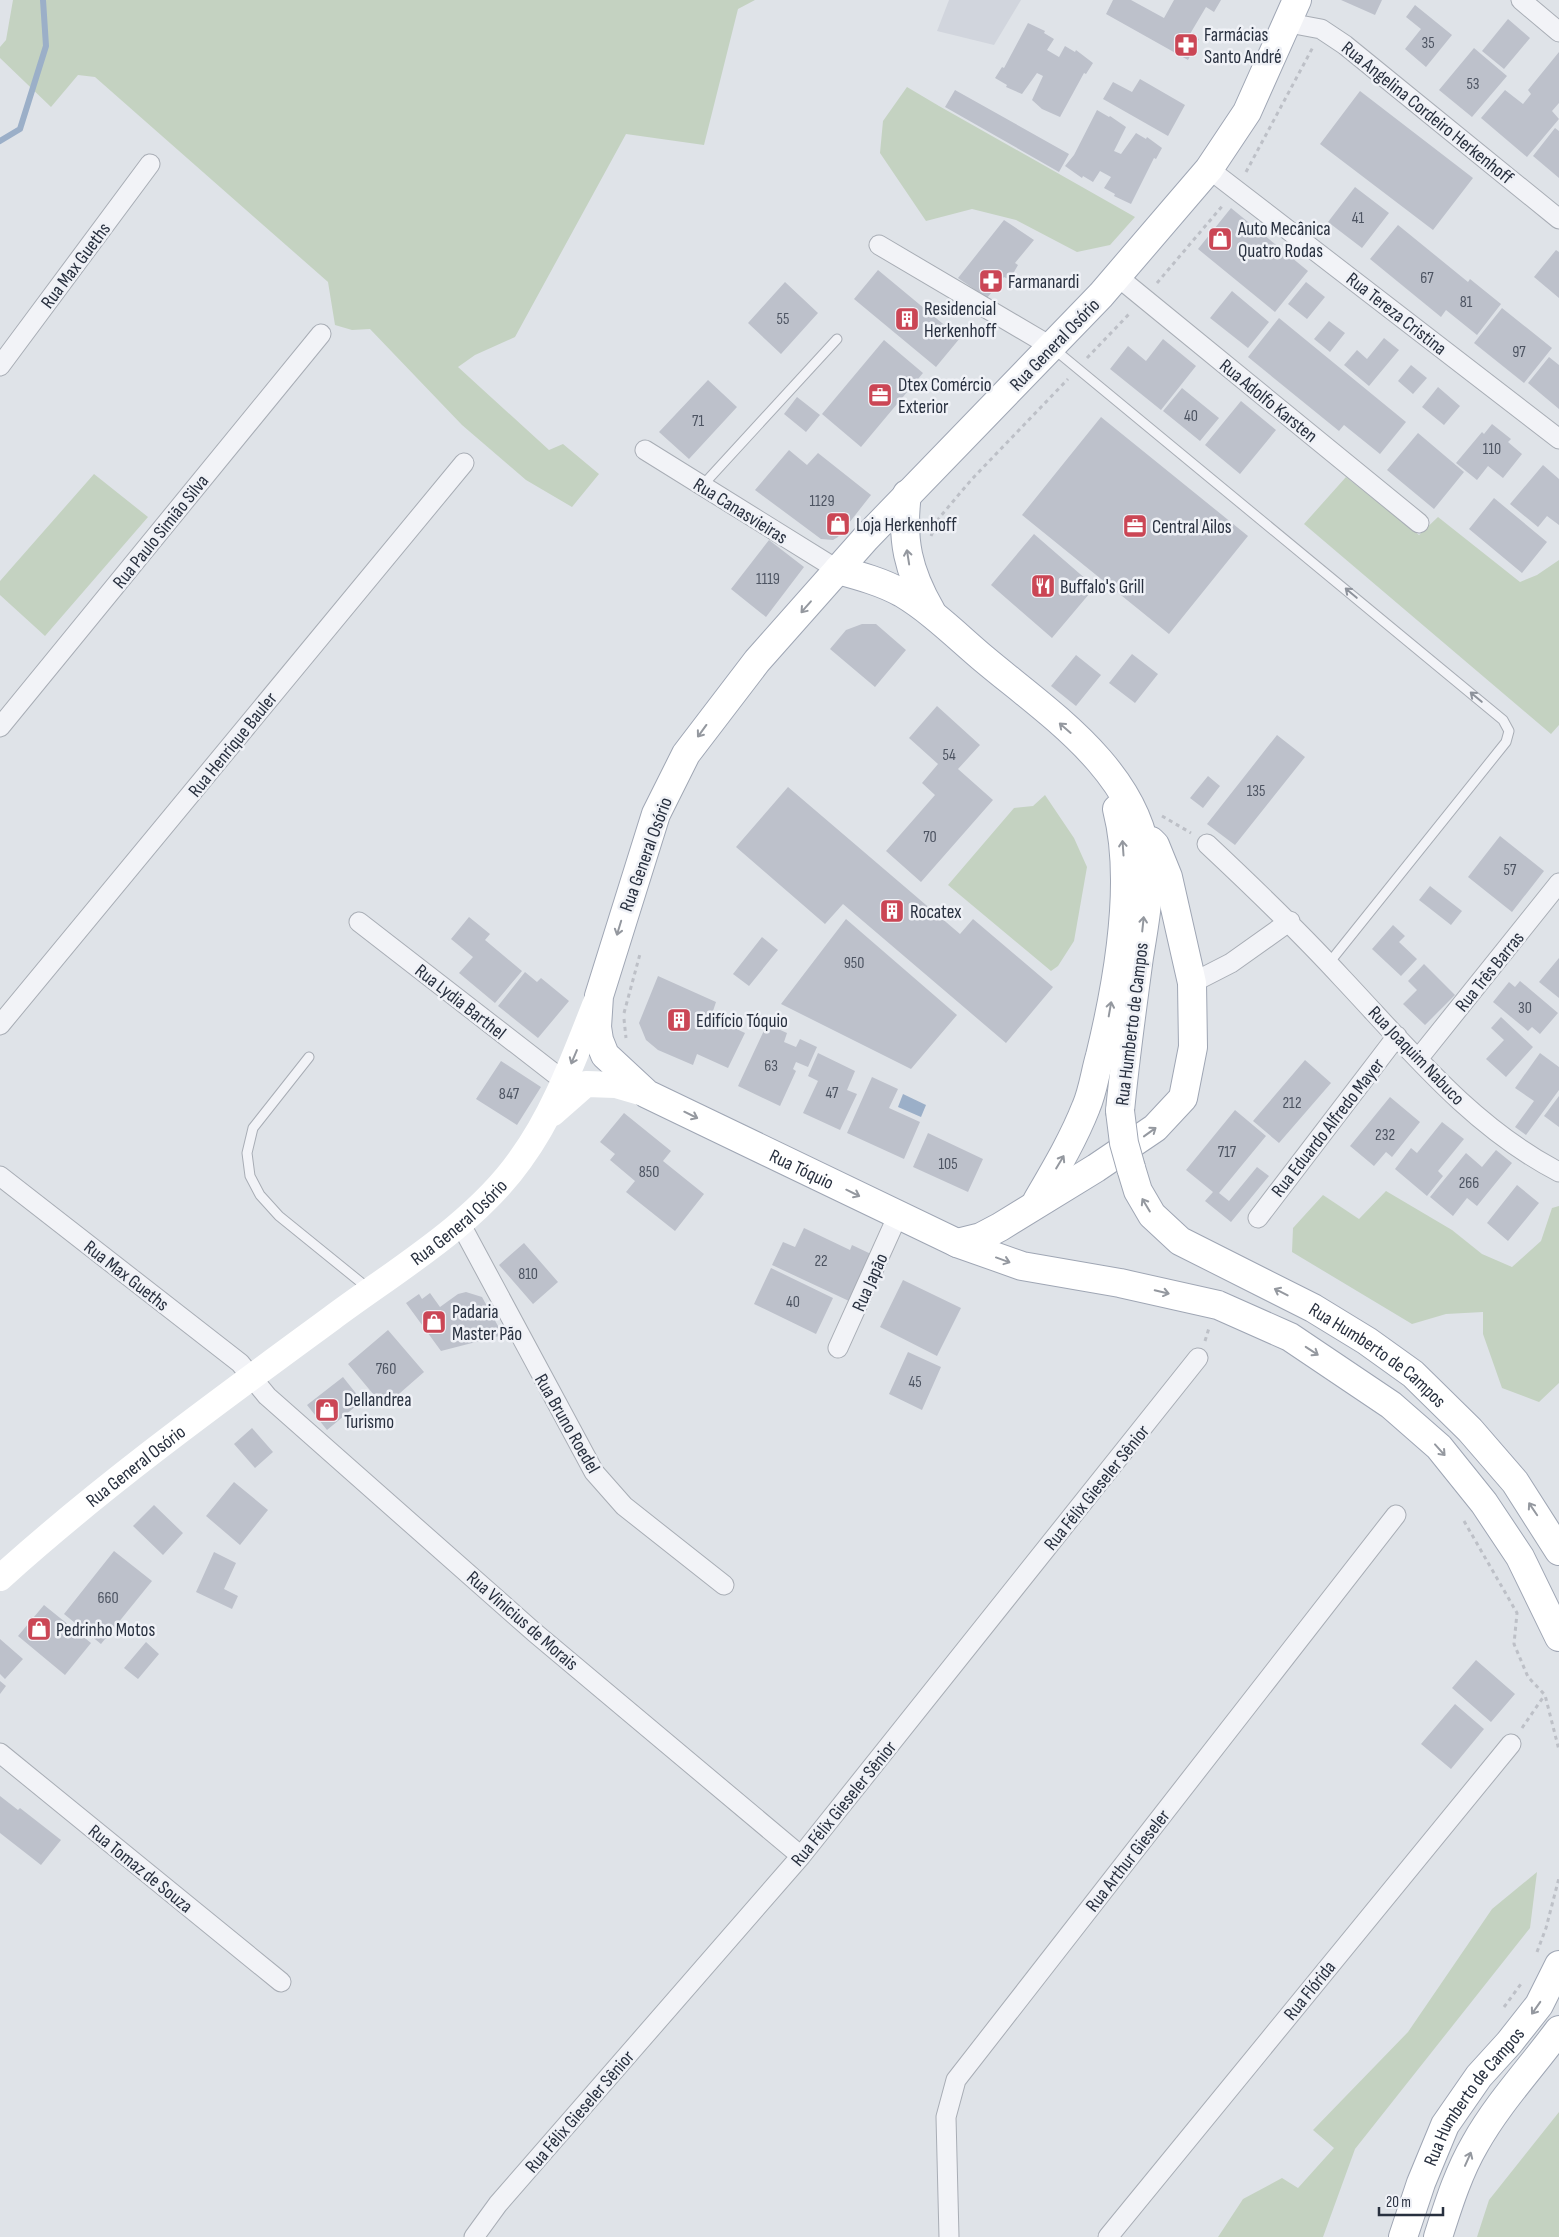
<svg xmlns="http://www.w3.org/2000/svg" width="1559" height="2237" font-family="'Sofia Sans Condensed',sans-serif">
<rect width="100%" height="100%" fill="#dfe3e8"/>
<path fill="#d1d5dd" d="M949 0H1021L994 45 937 31Z"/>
<path fill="#c4d2c1" d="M13 0H755L738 9 704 145 626 134 515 337 475 355 458 367 549 450 563 444 599 474 572 507 526 480 462 425 370 329 352 330 335 325 328 282 95 77 78 75 51 107 0 58V47L6 40Z
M907 87 939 106 1135 217 1110 245 1077 252 1016 220 972 209 926 221 880 153 883 121Z
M94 474 148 517 45 636 0 595V581Z
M1346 477 1419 535 1438 517 1520 582 1537 575 1559 560V725L1551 734 1304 524Z
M1045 795 1074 838 1087 867 1074 941 1058 966 1051 971 948 885 1014 808 1033 806Z
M1386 1191 1452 1230 1482 1254 1512 1267 1541 1241 1552 1208 1559 1206V1383L1539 1402 1502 1388 1483 1334V1312L1446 1314 1412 1324 1292 1252 1293 1228 1323 1195 1359 1219Z
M1537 1872 1530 1928 1355 2149 1323 2237H1218L1243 2199 1282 2178 1298 2188 1334 2148 1313 2130 1408 2032 1492 1909Z
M1559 2112V2237H1477L1489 2200Z"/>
<path fill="#9bafc8" d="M903 1094 926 1105 921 1117 898 1107Z"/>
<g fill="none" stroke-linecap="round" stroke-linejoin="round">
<path stroke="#9bafc8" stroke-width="6" d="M0 141 20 129 46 46 43 0"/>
</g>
<path fill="#bdc1cb" d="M1113 0H1131L1164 18 1174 0H1221L1214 12 1206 7 1190 34 1199 39 1188 60 1106 14Z
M1341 0H1382L1375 15Z
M1415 5 1452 35 1426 67 1405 49 1421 29 1406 17Z
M1508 19 1530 38 1504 69 1482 51Z
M1028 23 1045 31 1044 33 1054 39 1047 50 1059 57 1065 46 1075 52 1076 50 1093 63 1086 74 1084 73 1060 117 1042 109 1032 100 1043 76 1037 73 1022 94 1006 87 1007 85 995 78 1002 67 1004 68Z
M1474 48 1507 76 1472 117 1439 90Z
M1559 52V103L1552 111 1559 119 1527 157 1481 118 1505 90 1523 104 1531 94 1528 90Z
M1140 79 1185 105 1168 136 1103 99 1113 82 1132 92Z
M955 90 1069 154 1059 172 945 107Z
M1360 91 1473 178 1433 230 1320 144Z
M1097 110 1109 117 1110 116 1126 127 1114 151 1121 154 1136 133 1146 139 1147 137 1162 148 1156 159 1154 158 1131 204 1114 196 1115 194 1104 188 1111 177 1100 171 1093 182 1083 176 1082 178 1065 166 1074 155Z
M1555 128 1559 131V178L1533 156Z
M1355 187 1389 213 1362 248 1328 222Z
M1231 208 1308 271 1275 312 1198 249Z
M1004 220 1034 240 1015 263 1018 265 1014 272 1008 279 1004 277 987 298 958 278Z
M1398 225 1468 282 1470 279 1501 304 1477 335 1446 310 1441 317 1370 259Z
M1556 250 1559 252V298L1534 277Z
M878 270 960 338 936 367 854 299Z
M785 282 818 313 781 354 748 323Z
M1306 282 1325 297 1307 319 1288 304Z
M1232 291 1269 322 1248 348 1210 318Z
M1502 308 1552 348 1524 383 1474 343Z
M1279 318 1406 422 1380 454 1344 425 1339 431 1248 357Z
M1329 321 1345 333 1330 352 1314 339Z
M1384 338 1399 350 1369 386 1344 365 1357 350 1367 359Z
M1163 339 1196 366 1161 410 1110 369 1128 346 1146 361Z
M884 340 923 373 861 447 822 414Z
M1549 357 1559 365V409L1528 383Z
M1411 365 1427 378 1413 394 1398 381Z
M708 380 737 407 689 459 659 432Z
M1438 387 1460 406 1444 425 1422 407Z
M1182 388 1219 418 1200 441 1163 411Z
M797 397 820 415 806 432 784 414Z
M1241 401 1276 430 1240 474 1205 445Z
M1101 417 1248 536 1169 634 1022 515Z
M1492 424 1511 439 1508 442 1522 454 1503 478 1488 466 1477 480 1456 463 1482 432 1484 434Z
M1418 433 1464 472 1434 509 1387 470Z
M789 450 807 465 818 453 871 495 838 537 833 540 821 539 755 490Z
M1543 465 1559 479V525L1547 516 1538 527 1510 504Z
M1494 498 1547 542 1522 573 1469 529Z
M1034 534 1095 587 1052 638 991 585Z
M769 540 804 567 766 617 731 589Z
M862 624H876L906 650 875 687 830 649 846 630Z
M1132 654 1158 674 1135 703 1109 683Z
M1076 655 1101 675 1076 706 1051 686Z
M937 706 980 745 958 769 993 800 921 882 886 851 935 795 922 783 938 764 909 738Z
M1277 735 1305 757 1235 845 1207 824Z
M1208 776 1220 786 1203 808 1190 798Z
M788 787 960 934 973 919 1053 987 1006 1043 843 904 825 924 736 847Z
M1500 836 1544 871 1512 912 1468 877Z
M1430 886 1462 911 1451 925 1419 900Z
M469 917 490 934 485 940 522 971 495 1003 459 973 473 957 451 939Z
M846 919 957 1015 911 1069 781 1004Z
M1393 925 1405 936 1399 942 1417 959 1401 976 1372 949Z
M762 937 778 950 749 986 733 974Z
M1559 958V998L1539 982Z
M1424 964 1455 995 1425 1025 1403 1004 1417 990 1408 981Z
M525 972 537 982 541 978 569 1001 538 1038 498 1006Z
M658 976 716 1002 711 1017 745 1033 728 1068 697 1054 693 1065 658 1050 646 1040 639 1023Z
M1520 981 1558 1013 1540 1034 1532 1027 1528 1031 1493 1002 1509 982 1515 987Z
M1501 1017 1533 1047 1506 1077 1486 1059 1504 1040 1491 1028Z
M767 1024 787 1033 784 1042 796 1047 800 1039 817 1047 808 1067 796 1062 793 1069 796 1071 780 1106 738 1086Z
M818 1053 855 1071 847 1090 857 1094 840 1130 803 1113 818 1081 808 1076Z
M1540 1053 1559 1067V1090L1526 1135 1515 1127 1534 1101 1515 1088Z
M1305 1060 1331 1083 1279 1143 1253 1121Z
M501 1061 541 1087 517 1125 476 1099Z
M872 1077 898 1089 889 1108 920 1122 904 1159 847 1133Z
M1559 1096V1127L1544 1116Z
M1390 1097 1420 1122 1392 1157 1386 1152 1374 1166 1350 1146Z
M1235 1110 1266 1136 1219 1193 1229 1201 1257 1167 1269 1176 1231 1222 1205 1201 1213 1192 1186 1170Z
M624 1113 671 1151 663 1161 704 1194 675 1231 626 1192 635 1181 610 1160 615 1154 600 1142Z
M1442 1122 1464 1139 1438 1171 1443 1176 1427 1196 1395 1169 1411 1148 1417 1153Z
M928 1133 983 1159 968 1192 913 1167Z
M1496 1150 1512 1163 1477 1206 1467 1198 1453 1216 1430 1197 1466 1153 1482 1167Z
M1517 1185 1539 1203 1508 1241 1487 1223Z
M804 1228 850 1250 852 1245 871 1254 849 1301 772 1265 783 1242 795 1247Z
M524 1243 558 1282 533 1304 499 1265Z
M771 1268 833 1298 816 1334 754 1304Z
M903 1280 961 1308 937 1356 880 1327Z
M466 1292 482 1297 503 1335 441 1351 406 1303 419 1294 422 1299 430 1293 440 1307 458 1294Z
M388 1330 424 1372 384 1407 348 1364Z
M908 1352 941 1367 922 1410 889 1394Z
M343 1377 362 1401 327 1430 307 1405Z
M252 1428 273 1452 255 1468 234 1444Z
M234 1482 268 1510 240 1545 206 1516Z
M154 1505 183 1533 163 1555 133 1526Z
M114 1551 152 1581 101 1644 64 1614Z
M214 1552 236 1563 224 1589 238 1596 232 1609 196 1592Z
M44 1605 91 1643 65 1675 18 1636Z
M0 1639 23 1659 5 1679 0 1674Z
M146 1642 159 1654 138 1679 124 1668Z
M1476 1660 1515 1694 1491 1722 1452 1688Z
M0 1681 6 1686 0 1694Z
M1455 1704 1484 1729 1451 1769 1421 1744Z
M0 1796 18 1810 20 1808 61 1840 41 1865 0 1833Z"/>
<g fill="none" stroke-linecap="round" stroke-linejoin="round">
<defs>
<path id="service" d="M1054 349 1503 720 1509 731 1506 742 1329 963
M702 486 837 339
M309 1057 253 1128 247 1153 250 1176 260 1195 279 1216 369 1289"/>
<path id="minor" d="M1521 0 1559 32
M1289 23 1321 29 1345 45 1559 219
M1209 169 1559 439
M879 245 1052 347
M1118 277 1419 523
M0 366 150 164
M645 450 838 570
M0 727 321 334
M1207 844C1254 888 1299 931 1342 978 1409 1049 1472 1127 1559 1172
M359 922 564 1081
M1192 983 1231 963 1290 921
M0 1025 464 463
M1418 1059 1559 883
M0 1176 240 1363 267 1396 534 1632 801 1856
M1258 1218 1397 1036
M460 1223 594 1472 624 1506 724 1585
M838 1348 898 1215
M0 1753 281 1982
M474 2237 498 2204 801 1856 1198 1358
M949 2237 946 2117 956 2080 1396 1515
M1108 2237 1511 1744"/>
<g id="primary">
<path id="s2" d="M1297 0 1247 112 1209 169 1101 295 866 538 757 661 686 754 656 814 599 996 597 1027 599 1040 605 1055 647 1094 957 1243 1022 1266 1120 1283 1218 1305 1290 1337 1391 1405 1439 1447 1484 1503 1520 1557 1559 1637"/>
<path d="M907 494C901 540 908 571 931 611"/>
<path d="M838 570C860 576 882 582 902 593 932 611 958 637 984 659 1047 712 1137 770 1147 860 1151 891 1144 926 1139 957 1132 1009 1125 1059 1120 1111"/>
<path id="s3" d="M1131 1168 1138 1191 1152 1215 1180 1241 1313 1308 1367 1341 1413 1374 1470 1430 1515 1482 1559 1551"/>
<path d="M1037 1201C1055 1170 1073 1140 1086 1107 1093 1091 1095 1073 1100 1056 1118 982 1136 883 1117 809"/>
<path d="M957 1243 981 1237 1000 1227 1096 1168 1155 1128 1183 1098 1193 1047 1192 983 1168 877 1155 845 1151 841"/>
<path id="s4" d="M1403 2237 1421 2183 1445 2125 1479 2076 1509 2043 1539 2005 1559 1965"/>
<path d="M1438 2237C1448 2206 1458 2173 1475 2144 1498 2103 1531 2068 1559 2030"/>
</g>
</defs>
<use href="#service" stroke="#a8adb5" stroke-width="11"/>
<use href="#minor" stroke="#a8adb5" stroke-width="21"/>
<use href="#primary" stroke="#9fa6b4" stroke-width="30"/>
<path stroke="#bdc0c7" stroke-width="3" stroke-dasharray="4 4" stroke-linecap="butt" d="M1246 172 1313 47
M1157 283 1224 204
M1087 358 1131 312
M931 536 939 518 972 479 1068 379
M1162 816 1191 833
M624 1013 640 954
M624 1019 626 1038
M1205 1341 1209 1328
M1464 1521 1517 1613 1514 1644 1528 1677 1545 1695 1559 1750
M1522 1728 1544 1696
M1537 1952 1546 1928 1559 1878
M1504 2007 1521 1984"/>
<use href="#service" stroke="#f2f3f7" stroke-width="9"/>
<use href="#minor" stroke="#f2f3f7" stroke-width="19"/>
<g stroke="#fff" stroke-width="26">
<path d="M553 1113 586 1084 616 1085 647 1094"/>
<path id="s1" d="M0 1578C104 1484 219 1401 332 1318 395 1271 474 1225 520 1160 555 1112 575 1055 597 1000"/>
</g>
<use href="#primary" stroke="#fff" stroke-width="28"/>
<defs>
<path id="primary-bridge" d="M1120 1111 1124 1143 1131 1168"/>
</defs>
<use href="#primary-bridge" stroke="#9fa6b4" stroke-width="30" stroke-linecap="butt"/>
<use href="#primary-bridge" stroke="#fff" stroke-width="28"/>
</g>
<defs><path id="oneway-shaft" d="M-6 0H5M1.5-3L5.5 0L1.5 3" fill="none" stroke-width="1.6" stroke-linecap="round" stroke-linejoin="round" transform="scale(1.25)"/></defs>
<g stroke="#94989f">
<use href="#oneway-shaft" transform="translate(908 557) rotate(-99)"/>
<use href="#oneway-shaft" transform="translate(806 607) rotate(131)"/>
<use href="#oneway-shaft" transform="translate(1065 728) rotate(-139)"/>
<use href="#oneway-shaft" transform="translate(702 731) rotate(126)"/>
<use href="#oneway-shaft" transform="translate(1123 848) rotate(-94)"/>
<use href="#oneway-shaft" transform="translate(1143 924) rotate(-84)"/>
<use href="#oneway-shaft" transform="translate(619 928) rotate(107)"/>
<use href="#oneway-shaft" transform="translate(1110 1009) rotate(-80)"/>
<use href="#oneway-shaft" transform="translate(574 1057) rotate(113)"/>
<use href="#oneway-shaft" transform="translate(691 1115) rotate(26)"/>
<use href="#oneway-shaft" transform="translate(1150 1132) rotate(-36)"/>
<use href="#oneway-shaft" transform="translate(1060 1162) rotate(-59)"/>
<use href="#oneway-shaft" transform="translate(853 1193) rotate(26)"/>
<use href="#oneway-shaft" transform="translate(1146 1205) rotate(-121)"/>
<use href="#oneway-shaft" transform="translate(1003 1260) rotate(20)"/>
<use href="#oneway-shaft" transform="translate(1162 1292) rotate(13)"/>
<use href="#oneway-shaft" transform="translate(1281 1292) rotate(-153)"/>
<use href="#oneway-shaft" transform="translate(1312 1351) rotate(33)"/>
<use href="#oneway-shaft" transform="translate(1440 1450) rotate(48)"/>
<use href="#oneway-shaft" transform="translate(1533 1509) rotate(-124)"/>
<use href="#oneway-shaft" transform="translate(1536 2008) rotate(125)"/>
<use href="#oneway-shaft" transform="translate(1468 2159) rotate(-66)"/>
</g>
<g stroke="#8d929b">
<use href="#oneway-shaft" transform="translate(1351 593) rotate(-140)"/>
<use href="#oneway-shaft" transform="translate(1476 697) rotate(-140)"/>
</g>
<defs>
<symbol id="pharmacy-square" viewBox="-11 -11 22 22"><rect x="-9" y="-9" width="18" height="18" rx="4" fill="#cb4655" stroke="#eff1f6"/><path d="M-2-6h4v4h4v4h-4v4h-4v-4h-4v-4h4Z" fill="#fff"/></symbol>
<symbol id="shop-square" viewBox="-11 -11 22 22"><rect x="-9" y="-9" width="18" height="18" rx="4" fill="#cb4655" stroke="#eff1f6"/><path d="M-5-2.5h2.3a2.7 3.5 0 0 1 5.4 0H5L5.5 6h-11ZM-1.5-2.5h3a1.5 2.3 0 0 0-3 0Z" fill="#fff"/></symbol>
<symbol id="building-square" viewBox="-11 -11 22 22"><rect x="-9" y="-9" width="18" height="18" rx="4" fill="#cb4655" stroke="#eff1f6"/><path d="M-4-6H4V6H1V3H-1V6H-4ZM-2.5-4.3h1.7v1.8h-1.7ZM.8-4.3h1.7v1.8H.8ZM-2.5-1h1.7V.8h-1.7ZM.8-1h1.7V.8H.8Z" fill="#fff"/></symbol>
<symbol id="office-square" viewBox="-11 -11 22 22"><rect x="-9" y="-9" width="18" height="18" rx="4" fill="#cb4655" stroke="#eff1f6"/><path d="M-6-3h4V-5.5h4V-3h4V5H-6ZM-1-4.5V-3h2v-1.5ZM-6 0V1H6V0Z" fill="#fff"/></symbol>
<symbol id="restaurant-square" viewBox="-11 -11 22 22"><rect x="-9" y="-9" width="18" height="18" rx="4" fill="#cb4655" stroke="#eff1f6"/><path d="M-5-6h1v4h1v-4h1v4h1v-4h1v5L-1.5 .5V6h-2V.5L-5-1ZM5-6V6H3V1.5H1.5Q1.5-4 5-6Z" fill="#fff"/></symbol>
</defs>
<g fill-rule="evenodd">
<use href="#pharmacy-square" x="1172" y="31" width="28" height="28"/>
<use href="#shop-square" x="1206" y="225" width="28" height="28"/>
<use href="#pharmacy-square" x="977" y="267" width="28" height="28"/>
<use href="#building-square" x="893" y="305" width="28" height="28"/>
<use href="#office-square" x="866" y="381" width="28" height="28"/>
<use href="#shop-square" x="824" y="510" width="28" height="28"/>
<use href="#office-square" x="1121" y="512" width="28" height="28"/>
<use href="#restaurant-square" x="1029" y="572" width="28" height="28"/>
<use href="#building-square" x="878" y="897" width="28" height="28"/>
<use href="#building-square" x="665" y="1006" width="28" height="28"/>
<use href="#shop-square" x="420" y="1308" width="28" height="28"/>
<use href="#shop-square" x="313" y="1396" width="28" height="28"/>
<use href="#shop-square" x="25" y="1615" width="28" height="28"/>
</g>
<g text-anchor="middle" stroke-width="5" stroke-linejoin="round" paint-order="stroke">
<g font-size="16" fill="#4d5462">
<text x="1428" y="48">35</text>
<text x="1473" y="89">53</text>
<text x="1358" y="223">41</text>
<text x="1427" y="283">67</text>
<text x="1466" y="307">81</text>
<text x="783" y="324">55</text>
<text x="1519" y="357">97</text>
<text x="1191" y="421">40</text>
<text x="698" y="426">71</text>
<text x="1492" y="454">110</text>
<text x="822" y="506">1129</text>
<text x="768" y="584">1119</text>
<text x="949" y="760">54</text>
<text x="1256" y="796">135</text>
<text x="930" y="842">70</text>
<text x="1510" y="875">57</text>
<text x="854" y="968">950</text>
<text x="1525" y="1013">30</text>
<text x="771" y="1071">63</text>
<text x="832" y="1098">47</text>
<text x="509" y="1099">847</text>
<text x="1292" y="1108">212</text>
<text x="1385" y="1140">232</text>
<text x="1227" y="1157">717</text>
<text x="948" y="1169">105</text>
<text x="649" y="1177">850</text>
<text x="1469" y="1188">266</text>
<text x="821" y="1266">22</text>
<text x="528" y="1279">810</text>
<text x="793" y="1307">40</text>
<text x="386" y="1374">760</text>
<text x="915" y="1387">45</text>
<text x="108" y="1603">660</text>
</g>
<g font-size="19" fill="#28303f" stroke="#eff1f6" text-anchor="start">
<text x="1204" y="41">Farmácias<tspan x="1204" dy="22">Santo André</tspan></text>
<text x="1238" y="235">Auto Mecânica<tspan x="1238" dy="22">Quatro Rodas</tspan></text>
<text x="1008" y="288">Farmanardi</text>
<text x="924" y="315">Residencial<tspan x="924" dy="22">Herkenhoff</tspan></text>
<text x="898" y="391">Dtex Comércio<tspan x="898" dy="22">Exterior</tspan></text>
<text x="856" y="531">Loja Herkenhoff</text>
<text x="1152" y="533">Central Ailos</text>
<text x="1060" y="593">Buffalo's Grill</text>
<text x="910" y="918">Rocatex</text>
<text x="696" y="1027">Edifício Tóquio</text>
<text x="452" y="1318">Padaria<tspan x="452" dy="22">Master Pão</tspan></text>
<text x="344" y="1406">Dellandrea<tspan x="344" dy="22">Turismo</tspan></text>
<text x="56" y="1636">Pedrinho Motos</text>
</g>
<g font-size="19" fill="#28303f" stroke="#eff1f6">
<text transform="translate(1428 112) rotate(39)" y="7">Rua Angelina Cordeiro Herkenhoff</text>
<text transform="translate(75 265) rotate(-53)" y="7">Rua Max Gueths</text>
<text transform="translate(1397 313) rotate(38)" y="7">Rua Tereza Cristina</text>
<text transform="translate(1054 344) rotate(-46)" y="7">Rua General Osório</text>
<text transform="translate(1269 400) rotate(39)" y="7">Rua Adolfo Karsten</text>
<text transform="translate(741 510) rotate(32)" y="7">Rua Canasvieiras</text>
<text transform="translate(160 531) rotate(-51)" y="7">Rua Paulo Simião Silva</text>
<text transform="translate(232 744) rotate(-51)" y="7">Rua Henrique Bauler</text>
<text transform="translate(645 854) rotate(-70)" y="7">Rua General Osório</text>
<text transform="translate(1489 971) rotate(-51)" y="7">Rua Três Barras</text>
<text transform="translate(461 1001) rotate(38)" y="7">Rua Lydia Barthel</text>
<text transform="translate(1131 1024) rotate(-83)" y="7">Rua Humberto de Campos</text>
<text transform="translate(1417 1055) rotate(46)" y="7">Rua Joaquim Nabuco</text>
<text transform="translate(1327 1127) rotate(-52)" y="7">Rua Eduardo Alfredo Mayer</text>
<text dy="7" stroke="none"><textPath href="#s2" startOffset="1524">Rua Tóquio</textPath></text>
<text dy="7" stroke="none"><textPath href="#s1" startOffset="581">Rua General Osório</textPath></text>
<text transform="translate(127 1275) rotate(38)" y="7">Rua Max Gueths</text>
<text transform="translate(869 1282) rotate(-66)" y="7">Rua Japão</text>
<text dy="7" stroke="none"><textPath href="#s3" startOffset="319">Rua Humberto de Campos</textPath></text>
<text transform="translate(568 1423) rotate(60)" y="7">Rua Bruno Roedel</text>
<text dy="7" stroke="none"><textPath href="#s1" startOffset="176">Rua General Osório</textPath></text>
<text transform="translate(1096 1487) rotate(-51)" y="7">Rua Félix Gieseler Sênior</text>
<text transform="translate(523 1620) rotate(41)" y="7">Rua Vinicius de Morais</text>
<text transform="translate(843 1803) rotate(-51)" y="7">Rua Félix Gieseler Sênior</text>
<text transform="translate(1127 1860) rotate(-52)" y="7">Rua Arthur Gieseler</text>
<text transform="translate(141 1868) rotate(39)" y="7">Rua Tomaz de Souza</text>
<text transform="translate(1309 1990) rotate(-51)" y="7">Rua Flórida</text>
<text dy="7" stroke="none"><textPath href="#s4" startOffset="159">Rua Humberto de Campos</textPath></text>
<text transform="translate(579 2111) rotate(-49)" y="7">Rua Félix Gieseler Sênior</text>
</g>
</g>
<path d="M1379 2207v8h64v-8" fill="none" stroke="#28303f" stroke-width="2.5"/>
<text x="1386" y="2207" font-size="15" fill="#28303f" stroke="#eff1f6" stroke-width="4" paint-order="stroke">20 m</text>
</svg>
